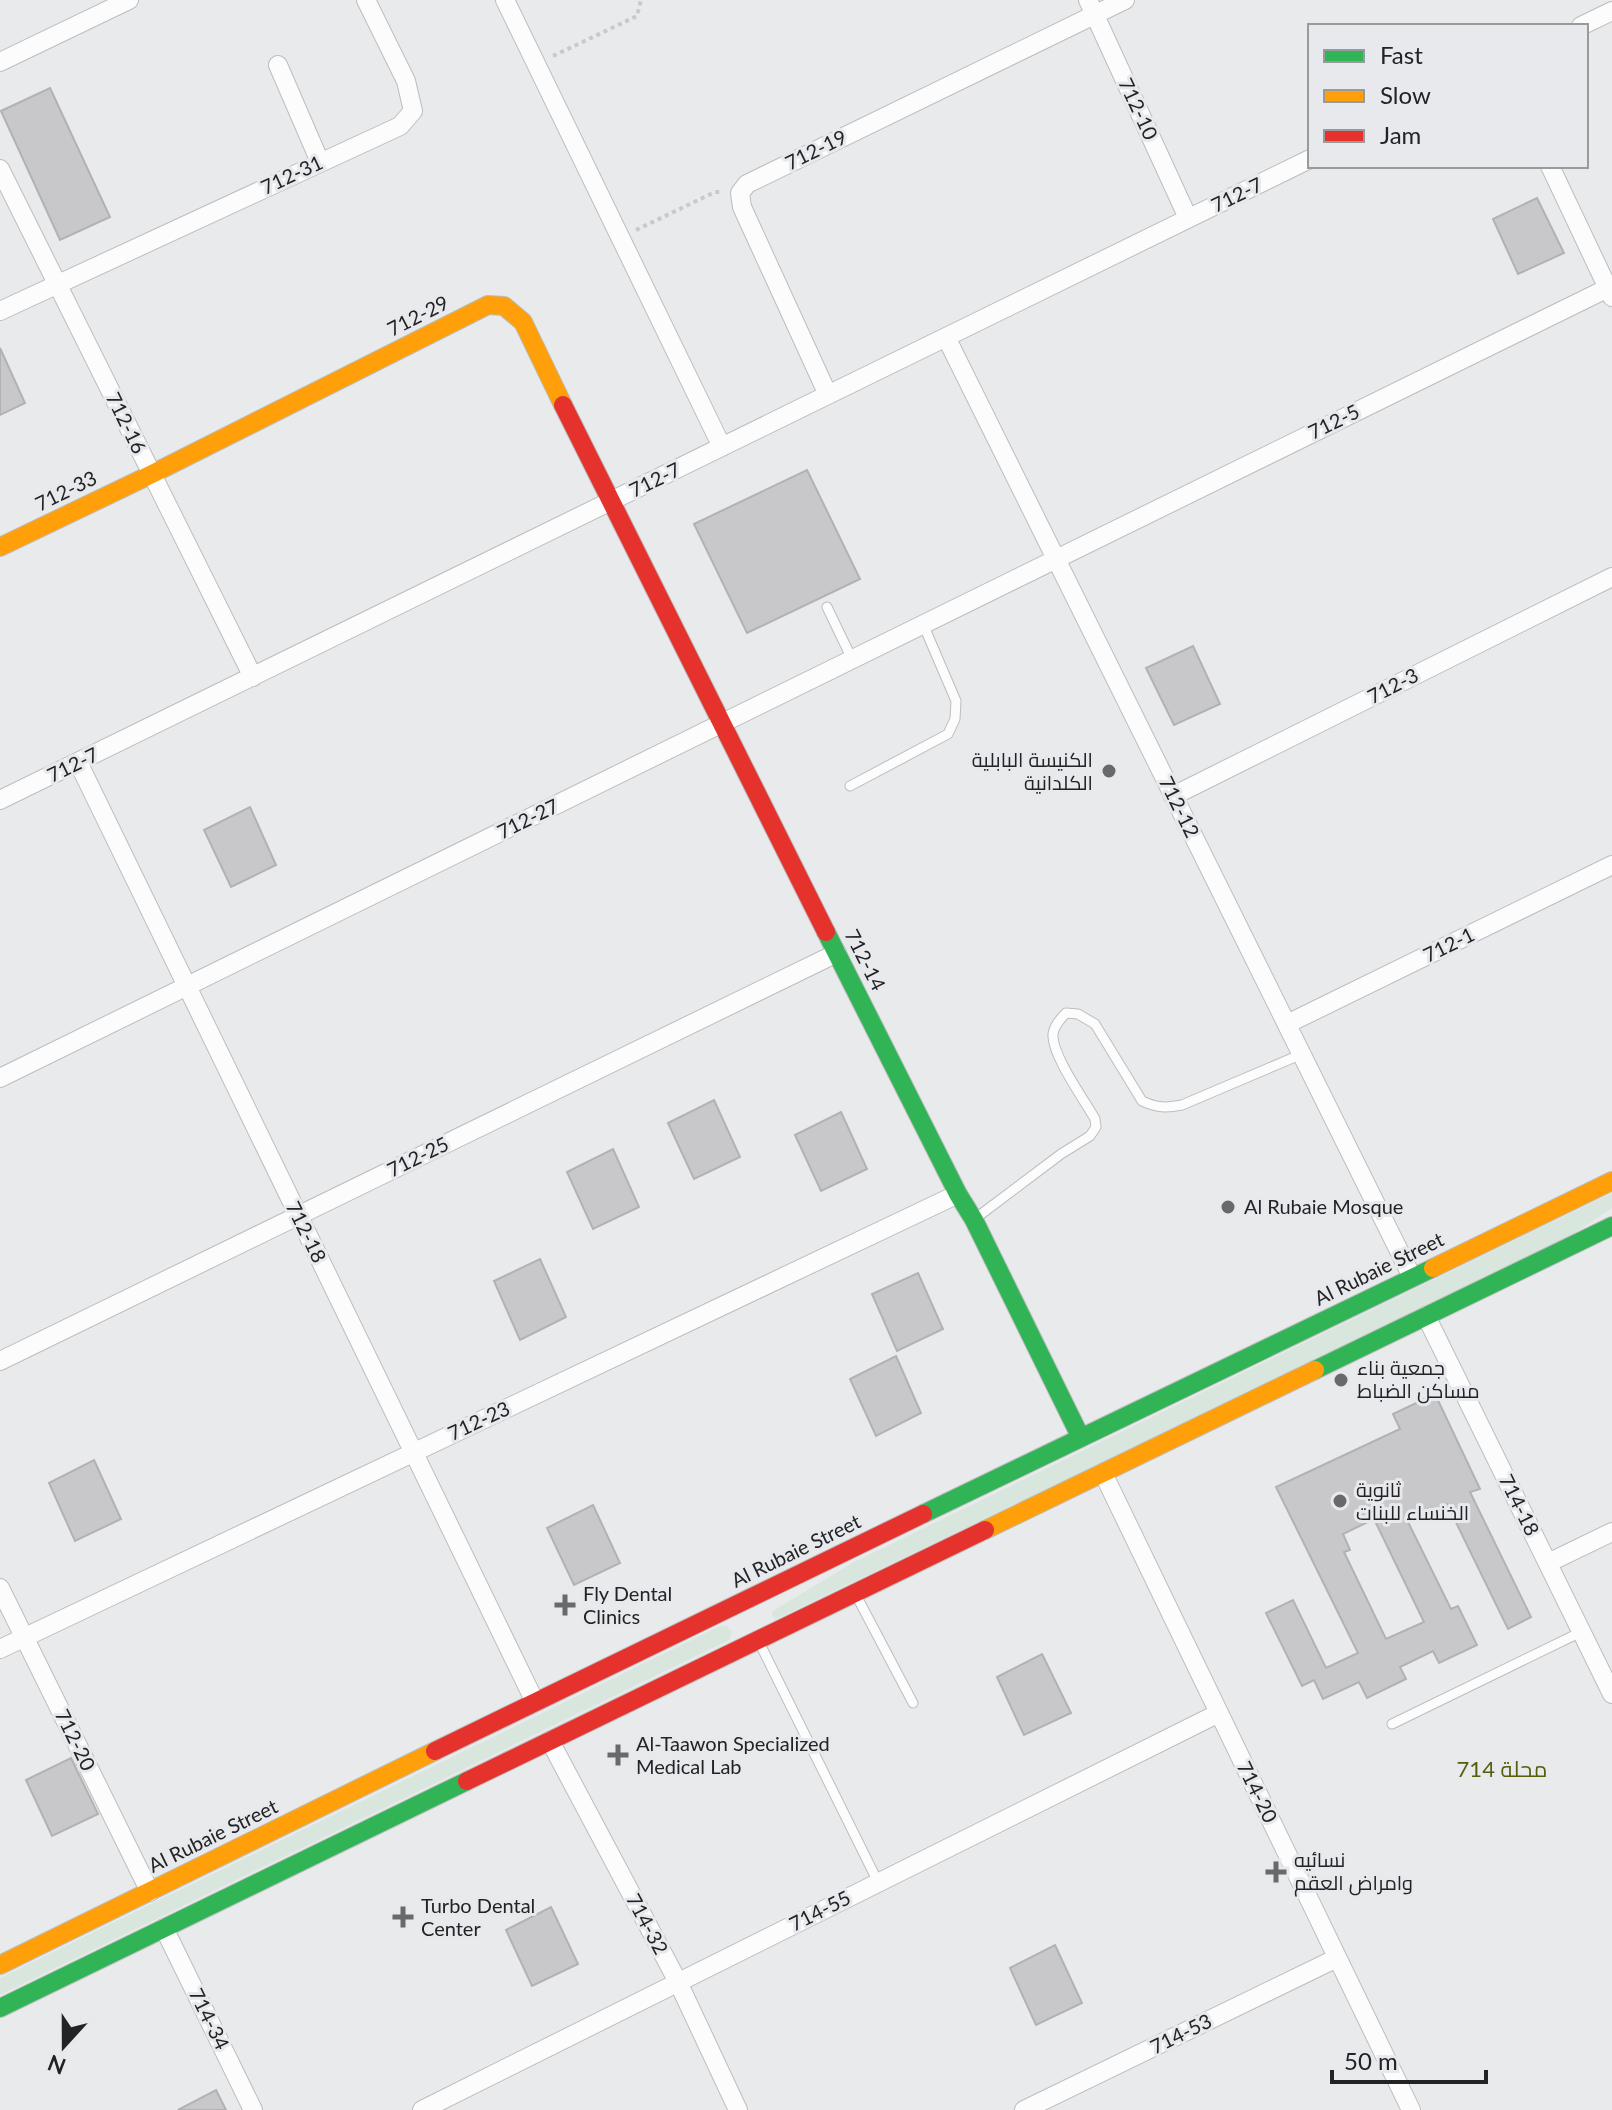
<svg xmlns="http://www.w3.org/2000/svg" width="1612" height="2110" font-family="Lato,Cairo,sans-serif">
<rect width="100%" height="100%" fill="#e8eaec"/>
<path fill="#d8e6dd" d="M1612 1193V1208L1564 1240 776 1619 772 1616 773 1611 852 1563Z
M720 1626H726L732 1631 729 1640 0 1995V1978Z"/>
<path fill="#c8c8ca" stroke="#b2b2b4" stroke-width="2" fill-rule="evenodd" d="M50 88 110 217 60 240 1 111Z
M1537 198 1564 253 1518 274 1493 219Z
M0 348 25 403 0 415Z
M807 470 860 579 747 633 694 524Z
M1193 646 1220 704 1174 725 1146 668Z
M250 807 276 865 231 887 204 830Z
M714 1100 740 1157 694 1179 668 1123Z
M841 1112 867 1169 821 1191 795 1135Z
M613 1149 639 1207 593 1229 567 1172Z
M540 1259 566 1317 520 1340 494 1281Z
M918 1273 943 1329 897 1351 872 1294Z
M896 1356 921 1413 876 1436 850 1379Z
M1435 1394 1480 1489 1470 1492 1531 1617 1508 1629 1447 1504 1408 1522 1451 1609 1458 1606 1477 1645 1439 1663 1433 1651 1400 1667 1406 1679 1367 1698 1359 1682 1323 1699 1314 1680 1302 1686 1266 1613 1293 1600 1326 1668 1358 1653 1276 1487 1400 1429 1393 1414ZM1374 1519 1424 1622 1386 1639 1344 1552 1350 1550 1343 1534Z
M94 1460 121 1519 75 1541 49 1483Z
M593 1505 620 1563 574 1585 547 1528Z
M1042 1654 1071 1713 1024 1735 997 1677Z
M71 1758 98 1814 52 1836 26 1780Z
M551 1907 578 1964 532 1986 506 1930Z
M1055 1945 1082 2003 1036 2025 1010 1968Z
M216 2090 226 2110H178Z"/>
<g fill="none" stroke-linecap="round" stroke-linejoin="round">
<defs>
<path id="lane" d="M827 607 852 659
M850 786 948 734 955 719 956 701 923 624
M976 1218 1061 1154 1090 1136 1096 1127 1095 1119C1085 1101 1051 1054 1053 1034 1054 1026 1060 1019 1066 1013L1078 1014 1095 1024 1142 1101C1157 1108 1166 1108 1182 1105L1302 1054
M856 1595 913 1703
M759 1642 878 1882
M1392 1724 1581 1632"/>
<path id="street" d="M505 0 722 447
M1088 0 1188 218
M1581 26 1612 11
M0 62 129 0
M278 65 320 162
M1550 166 1612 297
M0 169 253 677
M0 311 400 126 413 111 406 81 366 0
M946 337 1412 1277
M828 395 742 207 740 193 747 184 1125 0
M78 762 535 1702
M1173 796 1612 577
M0 800 1310 159
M1287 1024 1612 865
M0 1078 1612 286
M1426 1316 1612 1694
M0 1361 837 953
M1103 1473 1411 2110
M1548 1563 1612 1532
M0 1588 150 1892
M0 1649 958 1194
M550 1741 678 1982 738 2110
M164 1928 253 2110
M422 2110 1219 1713
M1024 2110 1337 1958"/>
<path id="fast" d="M826 932 958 1194 974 1220 1081 1438
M1315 1370 1612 1226
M923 1514 1433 1268
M0 2008 467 1781"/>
<path id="slow" d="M0 547 152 474 488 305 504 306 523 322 563 405
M1433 1268 1612 1181
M985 1530 1315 1370
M0 1965 435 1751"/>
<path id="jam" d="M563 405 826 932
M435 1751 923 1514
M467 1781 985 1530"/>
</defs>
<use href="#lane" stroke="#bcbdbf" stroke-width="11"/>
<use href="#street" stroke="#bcbdbf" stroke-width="20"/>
<use href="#fast" stroke="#bcbdbf" stroke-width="20"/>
<use href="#slow" stroke="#bcbdbf" stroke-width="20"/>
<use href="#jam" stroke="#bcbdbf" stroke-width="20"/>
<path stroke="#c8c9ca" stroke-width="4" stroke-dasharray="4 4" stroke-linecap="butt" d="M553 56 637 16 641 0
M636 230 715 192H722"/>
<use href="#lane" stroke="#fcfcfc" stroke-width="9"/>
<use href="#street" stroke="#fcfcfc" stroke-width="18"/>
<use href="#fast" stroke="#30b455" stroke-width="18"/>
<use href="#slow" stroke="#ff9f0a" stroke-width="18"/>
<use href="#jam" stroke="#e5322d" stroke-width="18"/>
</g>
<g fill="#67696b" stroke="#e7e9ed" stroke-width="3">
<circle cx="1109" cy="771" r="8"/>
<circle cx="1228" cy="1207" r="8"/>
<circle cx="1341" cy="1380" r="8"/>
<circle cx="1340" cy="1501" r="8"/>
<path d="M561 1593h8v8h8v8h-8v8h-8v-8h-8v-8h8z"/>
<path d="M614 1743h8v8h8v8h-8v8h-8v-8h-8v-8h8z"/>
<path d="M1272 1860h8v8h8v8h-8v8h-8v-8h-8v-8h8z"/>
<path d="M399 1905h8v8h8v8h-8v8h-8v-8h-8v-8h8z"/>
</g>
<g text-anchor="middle" stroke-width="6" stroke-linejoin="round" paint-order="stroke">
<g font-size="20" fill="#222325" stroke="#e7e9ed">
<text transform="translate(1138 109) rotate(65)" y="7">712-10</text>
<text transform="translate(816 150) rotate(-26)" y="7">712-19</text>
<text transform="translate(292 175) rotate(-25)" y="7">712-31</text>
<text transform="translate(1237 195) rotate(-26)" y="7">712-7</text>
<text transform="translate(418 316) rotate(-27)" y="7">712-29</text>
<text transform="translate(1334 422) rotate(-26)" y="7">712-5</text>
<text transform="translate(126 423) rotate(64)" y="7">712-16</text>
<text transform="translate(655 480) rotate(-26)" y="7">712-7</text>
<text transform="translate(66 491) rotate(-26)" y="7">712-33</text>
<text transform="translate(1393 686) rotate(-27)" y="7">712-3</text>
<text transform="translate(73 765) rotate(-26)" y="7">712-7</text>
<text transform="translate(1179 807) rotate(64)" y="7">712-12</text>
<text transform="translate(528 819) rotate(-26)" y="7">712-27</text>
<text transform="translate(1449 945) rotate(-26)" y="7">712-1</text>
<text transform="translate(865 960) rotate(63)" y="7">712-14</text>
<text transform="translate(418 1157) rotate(-26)" y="7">712-25</text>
<text transform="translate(306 1232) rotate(64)" y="7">712-18</text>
<text transform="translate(1379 1269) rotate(-26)" y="7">Al Rubaie Street</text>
<text transform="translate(479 1421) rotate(-25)" y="7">712-23</text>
<text transform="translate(1519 1505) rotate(64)" y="7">714-18</text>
<text transform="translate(796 1551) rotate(-26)" y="7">Al Rubaie Street</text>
<text transform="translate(75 1740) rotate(64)" y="7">712-20</text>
<text transform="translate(1257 1792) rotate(64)" y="7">714-20</text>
<text transform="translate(213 1836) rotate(-26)" y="7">Al Rubaie Street</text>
<text transform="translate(820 1911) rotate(-27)" y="7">714-55</text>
<text transform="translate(647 1924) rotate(62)" y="7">714-32</text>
<text transform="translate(209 2019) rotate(64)" y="7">714-34</text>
<text transform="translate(1181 2034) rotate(-26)" y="7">714-53</text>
</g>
<g font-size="20" fill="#222325" stroke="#e7e9ed" text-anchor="start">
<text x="1093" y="767" text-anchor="end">الكنيسة البابلية<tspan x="1093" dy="23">الكلدانية</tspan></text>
<text x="1244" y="1214">Al Rubaie Mosque</text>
<text x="1357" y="1375">جمعية بناء<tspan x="1357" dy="23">مساكن الضباط</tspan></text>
<text x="1356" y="1497">ثانوية<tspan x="1356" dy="23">الخنساء للبنات</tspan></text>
<text x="583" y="1601">Fly Dental<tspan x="583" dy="23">Clinics</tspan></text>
<text x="636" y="1751">Al-Taawon Specialized<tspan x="636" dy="23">Medical Lab</tspan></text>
<text x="1294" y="1867">نسائيه<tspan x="1294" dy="23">وامراض العقم</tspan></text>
<text x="421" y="1913">Turbo Dental<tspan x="421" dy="23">Center</tspan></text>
</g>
<g font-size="22" fill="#555d09" stroke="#e7e9ed">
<text x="1502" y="1777">محلة 714</text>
</g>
</g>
<rect x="1308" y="24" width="280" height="144" fill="#e7e9ed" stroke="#989a9d" stroke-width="2"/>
<rect x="1324" y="50" width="40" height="12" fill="#30b455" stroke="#989a9d" stroke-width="2"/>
<text x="1380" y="64" font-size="24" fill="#222325">Fast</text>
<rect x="1324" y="90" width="40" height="12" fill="#ff9f0a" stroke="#989a9d" stroke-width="2"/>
<text x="1380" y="104" font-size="24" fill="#222325">Slow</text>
<rect x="1324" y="130" width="40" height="12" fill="#e5322d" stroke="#989a9d" stroke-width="2"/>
<text x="1380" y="144" font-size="24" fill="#222325">Jam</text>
<g transform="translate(64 2046) rotate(201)" stroke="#e7e9ed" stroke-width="6" paint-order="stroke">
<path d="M0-6L14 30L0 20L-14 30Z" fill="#222325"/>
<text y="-12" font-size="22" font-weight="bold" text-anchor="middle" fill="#222325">N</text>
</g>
<path d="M1332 2070v12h154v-12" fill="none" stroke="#222325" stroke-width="4"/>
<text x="1344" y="2070" font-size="24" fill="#222325" stroke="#e7e9ed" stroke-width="6" paint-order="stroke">50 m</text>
</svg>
